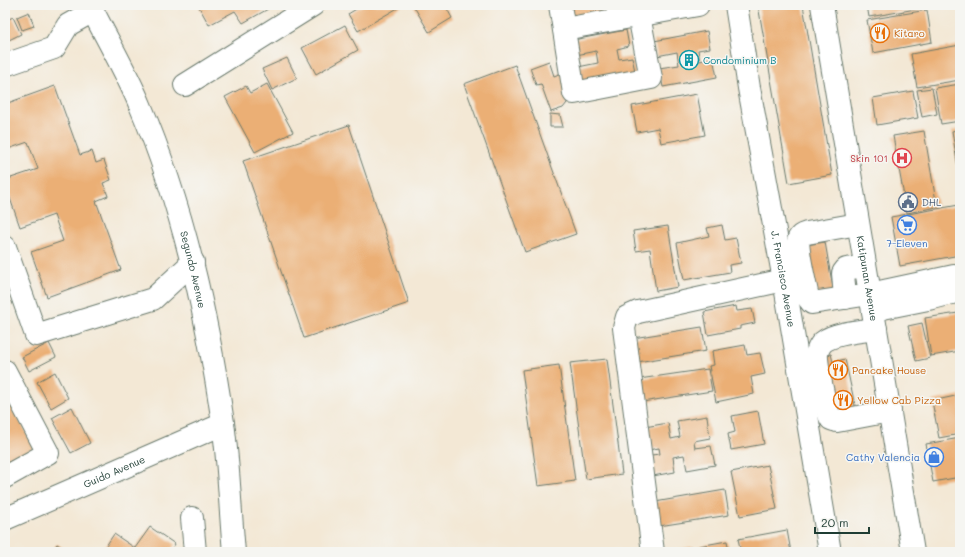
<svg xmlns="http://www.w3.org/2000/svg" width="965" height="557" font-family="Mali,sans-serif">
<rect width="100%" height="100%" fill="#f6f6f2"/>
<filter id="ink" filterUnits="userSpaceOnUse"><feTurbulence type="fractalNoise" baseFrequency=".025" numOctaves="2"/><feDisplacementMap in="SourceGraphic" scale="8" xChannelSelector="R" yChannelSelector="G"/><feConvolveMatrix kernelMatrix="1 2 1 2 8 2 1 2 1" color-interpolation-filters="sRGB"/></filter>
<filter id="wash" filterUnits="userSpaceOnUse"><feTurbulence type="fractalNoise" baseFrequency=".012" numOctaves="4" result="noise"/><feDisplacementMap in="SourceGraphic" scale="16" xChannelSelector="R" yChannelSelector="G"/><feGaussianBlur stdDeviation="0.9" result="paint"/><feColorMatrix in="noise" values="0 0 0 0 0 0 0 0 0 0 0 0 0 0 0 0 0 1.4 0 .05"/><feComposite in="paint" operator="in"/></filter>
<g filter="url(#wash)">
<rect width="100%" height="100%" fill="#f3e8d5"/>
<g id="blocks">
<path fill="#ebaf75" d="M198 5H265L268 9 243 23 235 11 209 25Z
M363 5H403L358 31 348 14Z
M413 5H445L452 18 429 32Z
M565 5H620L622 12 568 22Z
M758 5H803L832 175 789 183Z
M867 5H921L922 8 869 17Z
M927 10 932 42 873 53 867 20Z
M29 12 34 26 22 30 17 17Z
M13 17 21 34 5 42V21Z
M345 25 358 50 316 74 302 48Z
M626 30 629 46 617 49 619 59 632 57 636 76 582 86 578 67 598 63 596 51 576 55 573 40Z
M707 31 710 48 698 50 700 61 713 58 717 77 663 87 659 68 679 65 677 52 657 56 654 41Z
M960 45V80L917 87 911 54Z
M287 58 297 78 272 90 262 69Z
M549 61 554 76 564 72 567 103 563 108 551 112 541 84 536 85 530 68Z
M515 65 576 234 525 252 464 84Z
M267 84 293 132 255 152 225 97 246 86 250 93Z
M960 84V121L941 124 935 88Z
M55 86 80 155 92 151 96 163 104 160 111 180 103 183 108 196 96 201 121 270 47 297 31 252 63 241 54 215 20 227 5 184V180L38 169 28 142 5 150V104Z
M932 88 937 114 922 117 917 90Z
M913 91 918 118 877 125 873 98Z
M697 94 705 135 661 143 658 128 637 132 632 106Z
M550 114 560 115 563 127H550Z
M349 125 409 303 304 338 243 161Z
M960 129V174H959L952 131Z
M924 131 937 207 907 213 893 136Z
M959 205 960 212V255L900 266 891 217Z
M722 225 725 240 736 238 741 263 729 265 730 272 684 280 677 243 709 236 707 228Z
M668 226 678 287 656 291 650 249 636 251 633 231Z
M825 242 834 294 810 298 800 246Z
M736 306 737 311 752 309 755 323 740 326V329L708 335 704 312Z
M958 313 959 318H960V351L931 356 925 318Z
M922 323 930 358 916 361 908 326Z
M702 327 706 351 637 362 633 338Z
M49 343 56 357 29 371 22 357Z
M745 345 747 355 760 353 765 374 751 377 754 394 716 402 709 366 714 365 712 351Z
M831 354 833 362 845 359 856 410 831 415 819 357Z
M607 359 622 474 586 479 570 363Z
M559 365 575 481 538 486 522 370Z
M708 369 712 391 642 402 639 379Z
M55 372 68 398 51 408 37 382Z
M5 394 35 448 5 464Z
M960 395V434L939 438 932 401Z
M72 407 90 443 71 453 52 418Z
M758 411 764 444 731 450 728 434 735 432 732 416Z
M707 416 710 438 694 441 695 448 711 446 715 465 687 470 684 455 673 457 675 472 647 477 643 456 660 454 659 448 643 451 639 428 668 423 671 439 680 437 677 421Z
M960 438V477L933 482 926 444Z
M768 465 777 509 740 516 731 472Z
M725 490 729 515 659 526 655 502Z
M150 527 175 544 170 552H102L114 534 135 548Z
M787 530 791 552H741L738 539Z
M727 541 729 552H700L699 546Z
M57 544 69 552H51Z
M692 547 693 552H666V551Z"/>
</g>
</g>
<g filter="url(#ink)">
<use href="#blocks" fill-opacity="0" stroke="#69796c" stroke-width="1"/>
<g fill="none" stroke-linecap="round" stroke-linejoin="round">
<defs>
<g id="minor">
<path id="s1" d="M90 5C106 38 126 71 140 105 183 206 207 314 223 423 229 465 230 509 234 552"/>
<path d="M560 5 574 93 651 78 637 5"/>
<path id="s2" d="M736 5 749 88 784 280 830 552"/>
<path id="s3" d="M822 5 913 552"/>
<path d="M564 29 698 5"/>
<path d="M5 65 54 48 68 25 93 11"/>
<path d="M185 85 313 5"/>
<path d="M858 224 807 233C804 234 801 234 799 238 796 248 806 286 808 298L812 303 870 294 954 276 960 277"/>
<path d="M5 247 36 335 153 299 193 262"/>
<path d="M845 298 843 273 846 269 865 266"/>
<path d="M873 310 933 298 952 293 960 289"/>
<path d="M876 329C862 331 834 333 823 342 820 345 818 349 817 353 816 361 826 414 831 419 833 420 835 420 837 421L890 411"/>
<path d="M5 371 48 453 5 477"/>
<path d="M192 518 195 552"/>
<path id="s4" d="M5 519 223 424"/>
<path d="M653 552 624 328 627 317 638 312 784 280"/>
</g>
</defs>
<use href="#minor" stroke="#69796c" stroke-width="24"/>
<use href="#minor" stroke="#fff" stroke-width="22"/>
</g>
</g>
<defs>
<symbol id="restaurant-ring" viewBox="-11 -11 22 22"><circle r="9.5" fill="#f6f6f2" stroke="#e8710a" stroke-width="1.5"/><path d="M-5-6h1v4h1v-4h1v4h1v-4h1v5L-1.5 .5V6h-2V.5L-5-1ZM5-6V6H3V1.5H1.5Q1.5-4 5-6Z" fill="#e8710a"/></symbol>
<symbol id="building-ring" viewBox="-11 -11 22 22"><circle r="9.5" fill="#f6f6f2" stroke="#0f9aa8" stroke-width="1.5"/><path d="M-4-6H4V6H1V3H-1V6H-4ZM-2.5-4.3h1.7v1.8h-1.7ZM.8-4.3h1.7v1.8H.8ZM-2.5-1h1.7V.8h-1.7ZM.8-1h1.7V.8H.8Z" fill="#0f9aa8"/></symbol>
<symbol id="hospital-ring" viewBox="-11 -11 22 22"><circle r="9.5" fill="#f6f6f2" stroke="#e0444e" stroke-width="1.5"/><path d="M-5-5h3v3.5h4V-5h3V5h-3V1.5h-4V5h-3Z" fill="#e0444e"/></symbol>
<symbol id="civic-ring" viewBox="-11 -11 22 22"><circle r="9.5" fill="#f6f6f2" stroke="#5c6f8a" stroke-width="1.5"/><path d="M-.6-6.5H3V-4.5H.6V-3L4-1V1h2V6H-6V1h2V-1L-.6-3ZM-1.2 2.5V6h2.4V2.5Z" fill="#5c6f8a"/></symbol>
<symbol id="supermarket-ring" viewBox="-11 -11 22 22"><circle r="9.5" fill="#f6f6f2" stroke="#3f7fe0" stroke-width="1.5"/><path d="M-6-5.5h2.5l.6 2H6L4.5 2H-2.5L-4.4-4H-6ZM-1.5 3.2a1.3 1.3 0 1 0 .1 0ZM3 3.2a1.3 1.3 0 1 0 .1 0Z" fill="#3f7fe0"/></symbol>
<symbol id="shop-ring" viewBox="-11 -11 22 22"><circle r="9.5" fill="#f6f6f2" stroke="#3f7fe0" stroke-width="1.5"/><path d="M-5-2.5h2.3a2.7 3.5 0 0 1 5.4 0H5L5.5 6h-11ZM-1.5-2.5h3a1.5 2.3 0 0 0-3 0Z" fill="#3f7fe0"/></symbol>
</defs>
<g fill-rule="evenodd">
<use href="#restaurant-ring" x="869" y="22" width="22" height="22"/>
<use href="#building-ring" x="678" y="49" width="22" height="22"/>
<use href="#hospital-ring" x="891" y="147" width="22" height="22"/>
<use href="#civic-ring" x="897" y="191" width="22" height="22"/>
<use href="#supermarket-ring" x="896" y="214" width="22" height="22"/>
<use href="#restaurant-ring" x="827" y="359" width="22" height="22"/>
<use href="#restaurant-ring" x="832" y="389" width="22" height="22"/>
<use href="#shop-ring" x="923" y="446" width="22" height="22"/>
</g>
<g text-anchor="middle" stroke-width="3" stroke-linejoin="round" paint-order="stroke">
<g font-size="10" fill="#c56008" stroke="#f6f6f2" text-anchor="start">
<text x="894" y="37">Kitaro</text>
<text x="852" y="374">Pancake House</text>
<text x="857" y="404">Yellow Cab Pizza</text>
</g>
<g font-size="10" fill="#0d838f" stroke="#f6f6f2" text-anchor="start">
<text x="703" y="64">Condominium B</text>
</g>
<g font-size="10" fill="#be3a42" stroke="#f6f6f2" text-anchor="end">
<text x="888" y="162">Skin 101</text>
</g>
<g font-size="10" fill="#4e5e75" stroke="#f6f6f2" text-anchor="start">
<text x="922" y="206">DHL</text>
</g>
<g font-size="10" fill="#366cbe" stroke="#f6f6f2">
<text x="907" y="247">7-Eleven</text>
<text x="920" y="461" text-anchor="end">Cathy Valencia</text>
</g>
<g font-size="10" fill="#1f3d34" stroke="#f6f6f2">
<text dy="4" stroke="none"><textPath href="#s1" startOffset="285">Segundo Avenue</textPath></text>
<text dy="4" stroke="none"><textPath href="#s2" startOffset="278">J. Francisco Avenue</textPath></text>
<text dy="4" stroke="none"><textPath href="#s3" startOffset="277">Katipunan Avenue</textPath></text>
<text dy="4" stroke="none"><textPath href="#s4" startOffset="119">Guido Avenue</textPath></text>
</g>
</g>
<rect width="965" height="557" fill="none" stroke="#f6f6f2" stroke-width="20"/>
<path d="M815 527v6h54v-6" fill="none" stroke="#1f3d34" stroke-width="2"/>
<text x="821" y="527" font-size="12" fill="#1f3d34" stroke="#f6f6f2" stroke-width="3" paint-order="stroke">20 m</text>
</svg>
